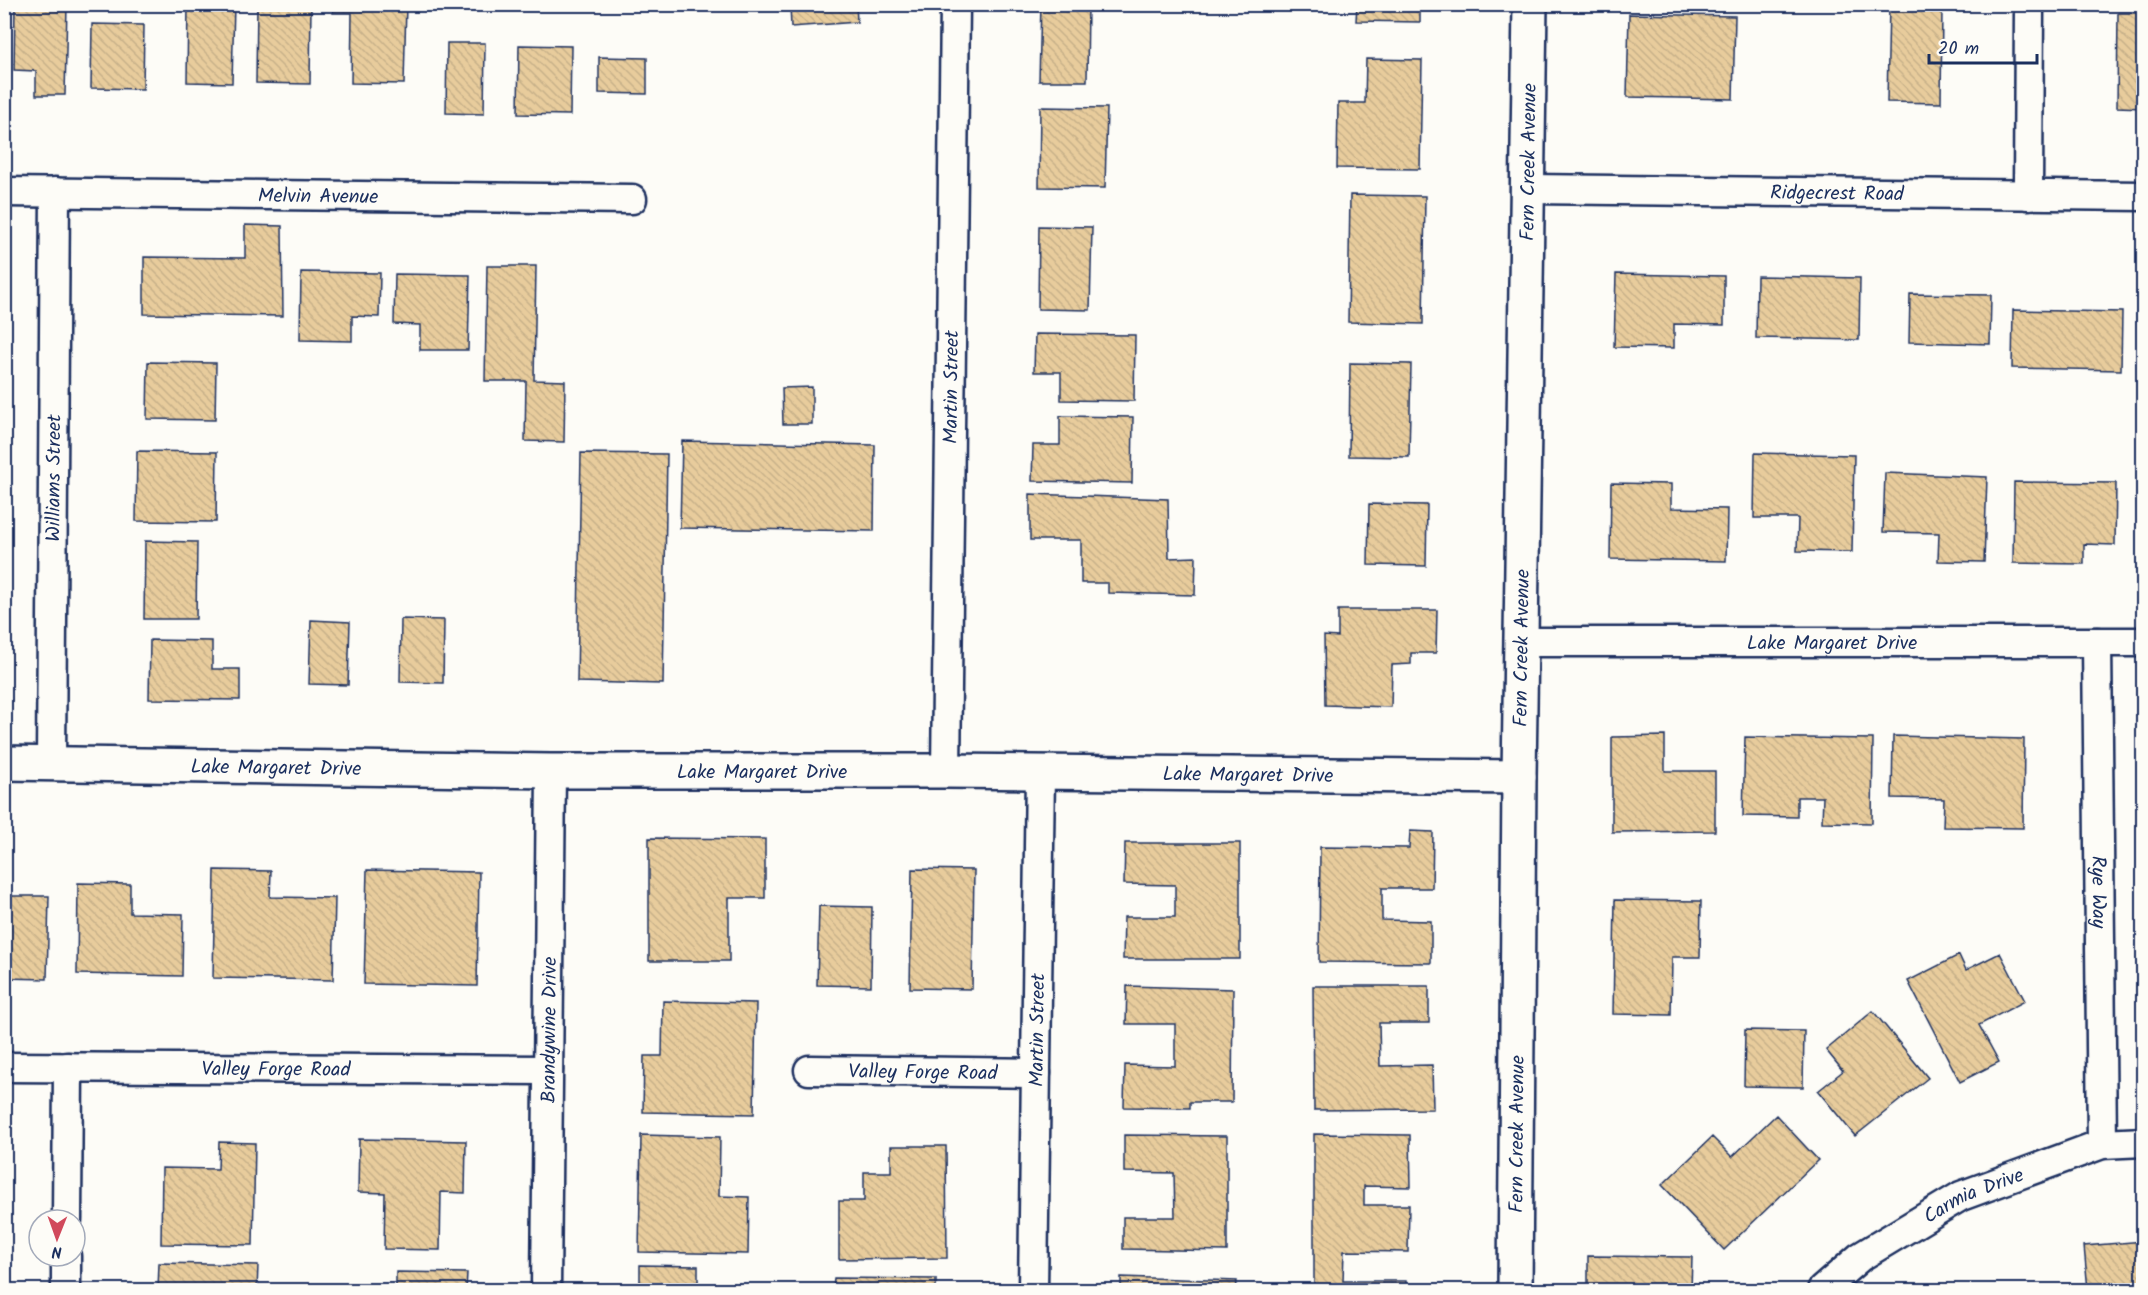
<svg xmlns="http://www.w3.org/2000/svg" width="2148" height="1295" font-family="Kalam,sans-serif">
<defs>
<pattern id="building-back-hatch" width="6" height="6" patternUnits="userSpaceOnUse" patternTransform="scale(1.5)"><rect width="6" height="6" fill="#e8cc9c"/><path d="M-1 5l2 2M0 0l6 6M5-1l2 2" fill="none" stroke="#c6b089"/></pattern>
</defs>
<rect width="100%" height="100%" fill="#fdfcf7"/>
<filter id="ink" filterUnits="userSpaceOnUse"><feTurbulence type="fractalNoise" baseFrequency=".0167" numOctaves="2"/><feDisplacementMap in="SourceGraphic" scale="12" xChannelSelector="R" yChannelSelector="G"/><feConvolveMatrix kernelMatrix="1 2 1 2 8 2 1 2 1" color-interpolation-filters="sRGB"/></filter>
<g filter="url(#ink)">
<path fill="url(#building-back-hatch)" stroke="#1b2f5e" stroke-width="1.5" d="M15 4H67L65 95H36V71L14 70Z
M188 4H234L232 83 187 82Z
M257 4H311L310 84 256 83Z
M334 4H406L404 84 351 83 352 13H333Z
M790 4H856L857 22 791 27Z
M1041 4H1088L1087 81H1039Z
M1357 4H1420V22L1356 21Z
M1889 5 1942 6 1941 103 1887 102Z
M2118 13H2144V108L2117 107Z
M1629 14 1735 16 1733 99 1627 97Z
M92 24 144 25 143 89 91 88Z
M447 43H485L484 114 446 113Z
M519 45 571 46 570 115 518 114Z
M599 57 647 58V94L599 93Z
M1366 59 1422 60 1420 169 1337 168 1338 103H1365Z
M1040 107 1107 108 1105 188 1039 187Z
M1350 195 1425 196 1423 324 1348 322Z
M245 225 282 226 283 316 144 314V257L245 258Z
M1039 226 1092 227 1090 310 1038 309Z
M487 266H536L534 380 565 381 564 442 525 441 526 381H485Z
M301 272 380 273 379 317 352 316V341L300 340Z
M395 274 470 275 468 350H420V325L394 324Z
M1616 274 1724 276V325L1674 324V348L1614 347Z
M1757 276 1860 278 1859 340 1756 338Z
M1910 294 1991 295 1990 344 1909 342Z
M2013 310 2122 312 2121 370 2012 368Z
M1035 334 1135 335 1134 401 1061 400V372H1034Z
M148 362 216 363 215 420 147 419Z
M1350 363 1411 364 1409 457 1349 456Z
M812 387V424H783L782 388Z
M1060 416 1133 417 1132 483 1032 481 1033 445H1060Z
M682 441 875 445 874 531 680 528Z
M137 451 217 452 216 522 136 521Z
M581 453 667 454 663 684 577 682Z
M1755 453 1854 455 1852 552 1797 551 1798 518H1754Z
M1885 473 1987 477 1984 562 1938 561 1939 533 1883 532Z
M2014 482 2116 483 2115 545 2084 544V564L2013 563Z
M1611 483 1671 484V508L1727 509 1726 561 1610 559Z
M1030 494 1168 499 1169 558 1196 557 1195 595 1108 593V583H1081V540H1030Z
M1369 504 1427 505 1426 566 1368 565Z
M145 541 197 542 196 619H144Z
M1338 610H1437L1436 653H1411V664L1392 665 1391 707 1325 705 1324 636 1338 637Z
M401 619 444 620 443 683 400 682Z
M311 620 350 622 348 685 309 684Z
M150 640 212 641V669H240V700L149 699Z
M1665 736V771H1715V831L1612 832V737Z
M1893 736 2024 739 2023 828 1943 827 1944 799 1892 798Z
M1745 737 1873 739 1872 823 1822 822 1823 797H1797V817L1743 816Z
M1410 831 1433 832 1432 888H1382V920L1431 921V963L1319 962 1320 847 1409 848Z
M649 838 765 839V898H729V961H649Z
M1125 843H1240V959H1123L1124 917H1175V885L1124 884Z
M912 869 974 870 972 989 910 988Z
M215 870 271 871 270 897 335 898 333 980 213 978Z
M367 870 479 872 477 986 364 984Z
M78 883 130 884V913L183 914 182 976 77 974Z
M4 896H49L47 979 4 978Z
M1615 900 1701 901 1700 957H1672L1671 1015 1613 1014Z
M819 906 872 907 871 986 817 985Z
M2000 953 2025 1001 1979 1025 1999 1062 1960 1082 1908 981 1959 955 1966 970Z
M1127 986 1233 989 1232 1102H1190V1108L1124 1107 1125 1065 1175 1066V1024H1126Z
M1313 986H1429V1023H1379L1380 1066 1432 1065 1433 1109 1314 1110Z
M663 1001 756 1003 754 1114 643 1112 644 1056H662Z
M1873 1011 1928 1078 1855 1136 1818 1091 1843 1071 1826 1050Z
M1745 1030 1804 1031 1803 1087 1744 1086Z
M1776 1115 1818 1160 1724 1250 1662 1185 1712 1137 1732 1157Z
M1314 1134 1410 1135 1411 1187 1364 1186V1205H1409L1408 1252 1344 1251 1343 1281H1406V1290H1314Z
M641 1135 720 1137 719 1196 749 1197 748 1254 639 1252Z
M1124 1135 1227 1136V1251L1123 1249V1217H1175L1174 1173 1124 1172Z
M359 1139 466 1141 465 1193 441 1192 440 1250 384 1249 385 1193 358 1192Z
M219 1142 255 1143 253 1245 161 1244 162 1168 218 1169Z
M891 1146H946L947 1258 839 1259V1201H864V1172H891Z
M2144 1241V1290H2088L2084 1246Z
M1588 1256 1692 1257 1691 1290H1588Z
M159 1263 258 1265 257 1290H158Z
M640 1265 698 1266V1290H640Z
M396 1272 467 1273 466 1290H396Z
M1121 1277 1237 1281 1236 1290H1121Z
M834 1278 936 1279V1290H833Z"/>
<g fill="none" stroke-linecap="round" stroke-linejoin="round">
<defs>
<g id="street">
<path id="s1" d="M1529 189 2144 196"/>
<path id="s2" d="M4 192 632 199"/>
<path d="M2028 195 2029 4"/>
<path id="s3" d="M1522 642H2144"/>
<path id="s4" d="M2097 642 2102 1144"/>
<path id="s5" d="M51 763 55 192"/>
<path id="s6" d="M946 771 955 4"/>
<path id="s7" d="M4 1067 548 1070"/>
<path id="s8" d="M809 1070 1036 1073"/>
<path d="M67 1220 68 1067"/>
<path d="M66 1290V1256"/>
<path id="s9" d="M546 1290 551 771"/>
<path id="s10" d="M1033 1290 1040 772"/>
<path id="s11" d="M1822 1290 1860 1257 1961 1196 2102 1144 2144 1142"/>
</g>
<g id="secondary">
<path id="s12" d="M4 763 551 771H946L1519 777"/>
<path id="s13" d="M1515 1290 1519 777 1530 4"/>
</g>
</defs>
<use href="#street" stroke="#1b2f5e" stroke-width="33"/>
<use href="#secondary" stroke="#1b2f5e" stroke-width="38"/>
<use href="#street" stroke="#fdfcf7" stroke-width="28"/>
<use href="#secondary" stroke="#fdfcf7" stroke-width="33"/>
</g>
</g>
<g text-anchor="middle" stroke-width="5" stroke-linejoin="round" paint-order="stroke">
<g font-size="20" fill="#1b2f5e" stroke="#fdfcf7">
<text dy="7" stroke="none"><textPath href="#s13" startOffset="1128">Fern Creek Avenue</textPath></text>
<text dy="7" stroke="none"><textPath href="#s1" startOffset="308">Ridgecrest Road</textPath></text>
<text dy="7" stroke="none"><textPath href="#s2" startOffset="314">Melvin Avenue</textPath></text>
<text dy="7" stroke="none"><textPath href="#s6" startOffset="384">Martin Street</textPath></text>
<text dy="7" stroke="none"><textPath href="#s5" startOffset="285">Williams Street</textPath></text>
<text dy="7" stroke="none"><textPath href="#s3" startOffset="310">Lake Margaret Drive</textPath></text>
<text dy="7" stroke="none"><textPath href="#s13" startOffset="642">Fern Creek Avenue</textPath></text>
<text dy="7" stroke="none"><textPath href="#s12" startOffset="272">Lake Margaret Drive</textPath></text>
<text dy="7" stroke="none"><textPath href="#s12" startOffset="758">Lake Margaret Drive</textPath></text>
<text dy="7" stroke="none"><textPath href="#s12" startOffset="1244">Lake Margaret Drive</textPath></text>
<text dy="7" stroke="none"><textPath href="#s4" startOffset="250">Rye Way</textPath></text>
<text dy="7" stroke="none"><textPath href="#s9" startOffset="260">Brandywine Drive</textPath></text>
<text dy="7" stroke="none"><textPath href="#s10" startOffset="260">Martin Street</textPath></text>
<text dy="7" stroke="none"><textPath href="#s7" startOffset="272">Valley Forge Road</textPath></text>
<text dy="7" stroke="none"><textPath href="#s8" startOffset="114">Valley Forge Road</textPath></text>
<text dy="7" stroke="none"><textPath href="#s13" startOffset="156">Fern Creek Avenue</textPath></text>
<text dy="7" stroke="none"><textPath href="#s11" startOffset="180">Carmia Drive</textPath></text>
</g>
</g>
<rect width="2148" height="1295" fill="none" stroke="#fdfcf7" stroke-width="24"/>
<rect x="12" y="12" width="2124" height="1271" fill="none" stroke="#1b2f5e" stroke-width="2" filter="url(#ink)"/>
<g transform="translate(57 1238) rotate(181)"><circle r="28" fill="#fdfcf7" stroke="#a3aaba" stroke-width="1.5"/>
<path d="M0-4.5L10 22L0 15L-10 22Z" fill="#d1495b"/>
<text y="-9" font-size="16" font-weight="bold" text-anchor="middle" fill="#1b2f5e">N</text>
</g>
<path d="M1929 54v9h108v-9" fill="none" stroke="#1b2f5e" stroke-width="3"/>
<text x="1938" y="54" font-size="18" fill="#1b2f5e" stroke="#fdfcf7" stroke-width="4.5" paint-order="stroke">20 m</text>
</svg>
